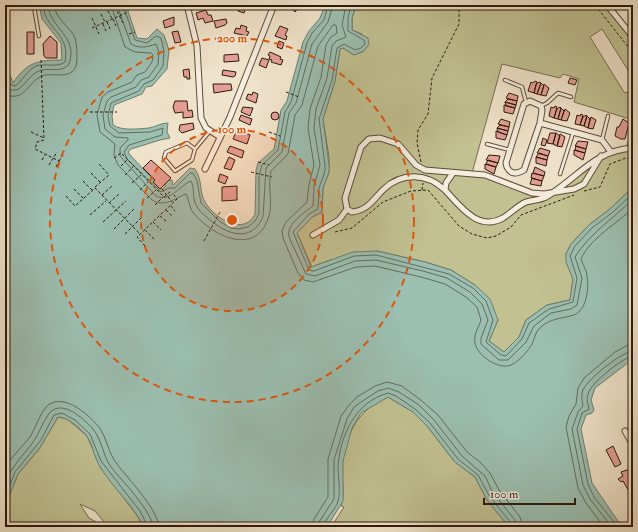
<svg xmlns="http://www.w3.org/2000/svg" width="638" height="532" font-family="'IM FELL Double Pica',serif">
<rect width="100%" height="100%" fill="#f0e3cb"/>
<filter id="stains"><feTurbulence type="fractalNoise" baseFrequency=".005" numOctaves="4"/><feColorMatrix values="0 0 0 0 .2 0 0 0 0 .09 0 0 0 0 .02 0 0 0 .5 -.17"/></filter>
<radialGradient id="worn" r=".72"><stop offset=".6" stop-color="#630" stop-opacity="0"/><stop offset="1" stop-color="#630" stop-opacity=".3"/></radialGradient>
<path fill="#c1c192" stroke="#766e4e" d="M356 5H607L633 37V78L602 29 590 37 624 92 626 93 633 88V120L574 102 579 79 563 74 560 78 502 64 472 173 485 175 532 193H550L589 164 626 148 633 126V187L610 209 589 225 571 244 566 254 573 279 570 300 547 305 526 320 519 337 504 352 489 341 498 320 475 285 451 270 425 262 377 251 330 260 312 267 297 233 312 217 322 212 323 188 329 172V157L323 119 335 81 340 49 343 48 354 55 364 51 362 34 352 30V18Z
M388 397 413 412 427 426 455 462 475 477 487 500 509 527H331L344 507 341 506C345 495 342 482 342 470 343 438 357 409 388 397Z
M58 417 67 419 87 436 101 468 136 514 144 527H105V523L95 511 80 504 89 518 96 522 100 527H5V506L18 474 39 449Z"/>
<path fill="#9bbfb1" stroke="#6e7d6e" d="M39 5H126L137 38 147 39 157 29 164 35 169 50 167 69 152 86 146 87 142 94 114 105 112 116 113 125C122 131 138 129 149 128 155 127 161 123 168 123L167 132 170 138 160 140 131 149 128 152 131 156 162 189 165 187V181L172 180 173 185 190 168 195 169C203 181 199 192 205 202 214 218 244 237 255 214L256 170 258 163 274 149 281 110 287 101 303 42 309 31 320 18 325 5H356L352 18V30L368 38 369 44 364 51 354 55 343 48 340 49 335 81 323 119 329 165V172L323 188 322 212 312 217 297 233 311 267 353 252 377 251 425 262 451 270 475 285 490 299 498 320 489 341 504 352 519 337 526 320 547 305 570 300 573 279 566 262V254L571 244 589 225 610 209 633 187V359L595 388 591 400 594 410 592 413 586 415 581 429 592 483 622 527H509L487 500 475 477 455 462 427 426 413 412 388 397 361 413 352 428 343 461V501L327 527H144C133 505 113 488 100 467 94 457 93 444 86 435 80 428 68 417 58 417L39 449 18 474 5 506V70H8L13 83C27 62 38 60 62 60L61 43 42 19Z"/>
<g fill="none" stroke-linecap="round" stroke-linejoin="round">
<path stroke="#636c5e" stroke-width="1" d="M111 5 125 47 135 52 151 53 153 55 152 62 145 72 137 75 132 82 108 92 102 97 97 115 100 132 115 144 114 155 118 165 152 200C165 208 175 198 186 194 189 199 189 206 192 211 209 234 254 258 268 219 274 205 267 186 271 171L288 154 295 115 302 105 318 46 333 25H336L337 33 330 38 326 45 321 77 310 109 308 128 314 165 309 185 307 202 286 222 282 231 283 238 298 273 304 280 313 282 356 267 375 266 421 277 445 284 466 297 477 307 481 320C479 327 473 335 475 343 477 356 501 372 513 364 520 360 528 351 532 344 534 340 535 334 538 330 548 318 561 319 574 315 587 310 589 288 587 276 587 271 583 265 581 259 589 239 618 223 633 208
M117 5 131 44C139 49 148 47 156 44L159 52 158 64 149 77 141 80 136 87 111 97 107 101 103 115 105 129 115 137 128 138V140L120 148V156L156 196C170 203 180 185 191 181 195 188 192 198 196 205 199 211 204 215 209 219 226 234 251 244 263 217L266 168 282 152 289 113 296 103 312 44 328 22 333 5
M123 5 135 40 147 43 156 36 161 38 164 51 163 66 153 80 144 84 139 91 111 103 108 116 110 126 119 133 150 132 163 128 162 135 129 145 124 152 127 159 161 192 169 188H175L190 173H193L197 181 201 203 219 221 231 228 238 229 248 227 255 221 259 214V176L262 165 278 150 285 112 291 102 307 43 312 33 324 20 328 5
M346 5 342 25 346 37 336 41 332 46 327 78 316 109 314 128 320 165 314 186 313 206C304 213 286 224 289 237L306 274 315 276 355 261 376 260 423 271 447 278 470 292 482 304 488 320 481 338V344L499 360H508L526 342 534 326 551 313 571 309 577 305 582 278 575 257C590 233 613 219 633 199
M351 5 348 18V31L364 40 365 44 361 48 355 50 344 44 337 48 332 80 319 119 325 165V171L319 188 318 209 309 214 293 232 309 270 314 271 354 256 376 255 449 274 473 288 486 301 493 320 486 342 501 355 506 356 522 339 529 323 549 309 573 302 577 278 570 256 575 246 592 228 613 212 633 193
M5 74 10 84 15 86C23 81 27 70 36 66 45 63 58 68 65 62 71 33 44 29 43 5
M5 86 10 90H17C26 85 31 72 42 70 51 68 62 73 69 64 79 36 49 28 48 5
M5 94C23 103 27 84 40 77 51 70 75 84 77 60 77 53 77 44 75 38 70 26 55 19 54 5
M5 468C12 456 22 447 30 437 36 427 39 416 46 407 62 391 88 414 98 426 107 437 108 453 117 464 128 479 158 509 159 527
M5 482C12 466 23 456 33 442 39 434 42 424 48 415 60 397 83 418 93 429 102 440 103 456 111 467 122 481 152 511 153 527
M5 498 15 472 41 440 54 415 62 413 75 420 90 434 101 461 140 511 148 527
M312 527 314 519 328 497V459L341 416 350 404 357 397 375 386 387 382 402 386 422 401 438 415 467 452 480 462 490 473 499 490 520 517 523 527
M318 527 319 522 334 499V460L347 419 354 407 361 402 378 391 388 388 399 392 419 405 434 420 462 456 485 476 492 491 515 520 517 527
M324 527C325 517 336 510 338 501 341 490 338 478 338 467 340 436 355 402 388 393L396 396 415 409 430 423 458 459 478 475 490 497 511 523 512 527
M604 527 586 503 578 488 566 427 569 416 576 404 578 388 584 378 615 352 626 346 633 345
M612 527 590 499 583 485 572 429 578 412 583 406C582 401 581 395 583 390 588 379 621 352 633 351
M618 527 594 497 588 484 577 429 582 413 589 409C588 404 586 399 588 394 590 384 623 357 633 356"/>
</g>
<path fill="#e39e96" stroke="#2b1a0a" d="M240 5H251L250 7 246 6 244 13 238 11Z
M290 5H295L298 8 295 12 289 6Z
M206 10 208 15H211L213 21 205 23 203 18 198 20 196 13Z
M174 17V25L165 28 163 21Z
M226 19 227 23 225 25 216 28 214 21Z
M241 25 247 27 246 31 249 32 247 36 234 33 236 28 240 29Z
M280 26 288 29 285 35 287 36 286 40 275 36Z
M178 31 181 42 175 43 172 32Z
M27 32H34V54H27Z
M50 36 57 42V58H46L44 56 43 44Z
M279 41 284 43 282 49 277 47Z
M270 52 281 57 280 59 283 60 281 65 271 62 272 60 269 59 270 56 268 55Z
M238 54 239 61 224 62V55Z
M262 58 269 60 266 68 259 65Z
M189 69 190 79H187V77H184L183 70Z
M223 70 236 72 235 76 233 77 222 75Z
M570 78 577 80 575 85 568 83Z
M535 81 537 82 534 93 528 91 531 82 533 83Z
M539 82 541 83 537 94 534 93 536 84Z
M541 83 544 86 541 95 537 94Z
M213 84H231L232 90 214 93Z
M544 84 549 88 546 96 541 95Z
M253 92 258 94 256 103 246 99 248 94 252 95Z
M509 93 518 96 517 101 506 98Z
M508 99 517 101 516 105 505 102Z
M175 101H187L188 111 192 110 193 117 183 118V112L175 113 173 107Z
M505 102 516 105 515 108 506 106Z
M504 105 515 108 513 114 504 112Z
M555 106 557 107 554 118 549 116 551 107 554 108Z
M243 107 253 108 250 116 241 112Z
M560 107 561 108 558 119 554 118 557 109Z
M561 108 564 111 561 120 558 119Z
M565 109 570 113 567 121 561 120Z
M271 116a4 4 0 1 1 8 0a4 4 0 1 1-8 0Z
M581 114 583 115 580 125 575 124 577 115 580 116Z
M241 115 252 119 250 125 239 120Z
M586 115 587 116 584 126 580 125 583 117Z
M587 116 590 119 588 128 584 126Z
M591 117 596 120 593 129 588 128Z
M501 119 510 122 509 127 498 124Z
M623 119 629 123 625 139H621L615 136 617 127H619Z
M193 123 194 129 182 133 179 130 180 125Z
M500 125 509 127 508 131 497 128Z
M497 128 508 131 507 135 498 132Z
M237 130 250 135 247 144 233 139Z
M496 131 507 135 505 140 496 138Z
M550 133H556L553 144 547 143Z
M556 133 560 136 557 146 553 144Z
M560 134 565 137 562 147 557 146Z
M543 138 547 140 545 146 541 145Z
M578 141 588 142 586 149 575 146Z
M230 146 244 151 242 158 227 152Z
M576 146 586 149 585 153 575 150Z
M540 148 550 151 548 156 537 153Z
M574 150 585 153 583 160 574 155Z
M539 153 548 156 547 160 536 157Z
M489 155 500 156 498 163 486 160Z
M229 157 235 160 231 170 224 168Z
M536 157 547 160 546 166 536 163Z
M151 160 171 178 160 189 153 182 155 180 143 168Z
M488 160 498 163 496 167 486 164Z
M485 164 496 167 494 174 485 169Z
M535 167 545 172 544 176 533 173Z
M532 173 544 176 542 181 531 178Z
M220 174 228 177 225 184 218 181Z
M532 178 542 181 541 186 530 184Z
M237 186V200L222 201V187Z
M613 446 621 464 615 467 606 450Z
M630 469 633 474V491L630 493 623 481 621 482 618 479 623 476 621 472Z"/>
<g fill="none" stroke-linecap="round" stroke-linejoin="round">
<defs>
<path id="lane" d="M34 7 39 36
M505 80 522 87 526 102
M541 106 547 103 558 93 571 97
M602 140 608 116
M487 144 510 150
M195 149 192 160 175 171 164 158 166 152 187 143 195 149 210 131
M560 174 573 133"/>
<path id="street" d="M34 5V6
M187 5 197 46 201 118 206 128 220 137
M607 5 633 37
M540 123 524 170C517 174 511 175 507 167L506 163 524 104 530 101 541 106 542 110 540 123 602 140 611 152
M205 169 230 117 274 5
M453 173 446 183 445 190C460 206 478 232 503 218 511 213 517 206 526 202 532 200 540 200 546 197 577 179 594 150 633 148
M347 209 352 212C369 210 373 199 384 189 402 172 427 173 445 190
M313 235 339 220 347 209 345 198 361 147 369 139 380 138 398 144 416 165 425 170 485 175 532 193 544 194 574 189 584 184 601 156
M625 431 633 445"/>
</defs>
<use href="#lane" stroke="#5c4c3a" stroke-width="4.5"/>
<use href="#street" stroke="#5c4c3a" stroke-width="7"/>
<path stroke="#2b1a0a" stroke-width="1" stroke-dasharray="3 2" stroke-linecap="butt" d="M595 5 633 53
M115 7 123 23
M108 11 112 19
M101 14 105 22
M92 18 99 34
M113 19 116 26
M107 22 110 29
M103 24 106 31
M92 28 128 12
M129 34 135 32
M41 60 44 140 37 142 35 149 59 161 56 167
M286 92 299 97
M90 112H117
M31 132 44 138
M269 132 280 136
M114 158 121 153 164 197 171 191
M42 160 45 155
M59 161 63 155
M258 162 269 165
M421 162 417 143 418 130 428 114 432 78 459 24V5
M49 165 57 152
M121 166 127 160
M251 172 272 177
M91 173 100 182
M125 175 133 167
M83 181 92 190
M132 183 141 175
M95 187 109 175 99 164
M74 189 83 198
M162 189 172 202
M140 190 148 182
M422 190 423 183
M584 191 600 187 610 164 626 158 633 159
M102 195 112 186
M66 196 75 206 95 188 140 234
M147 198 156 190
M109 203 119 194
M155 205 163 197
M171 206 175 211
M166 210 172 216
M90 215 106 201
M160 216 167 222
M103 222 126 201
M153 222 161 230
M114 229 134 209
M145 230 155 240
M335 232 352 228 383 202 411 191 428 190 459 226 472 234 487 238 496 236 511 227 521 215 574 195
M125 234 142 217
M204 241 220 212
M145 246 137 237 177 199 174 195"/>
<use href="#lane" stroke="#f5eddd" stroke-width="2.5"/>
<use href="#street" stroke="#f5eddd" stroke-width="5"/>
</g>
<circle cx="232" cy="220" r="91" fill="#df560c" fill-opacity=".12"/>
<g fill="none" stroke="#df560c" stroke-width="2" stroke-dasharray="7 5">
<circle cx="232" cy="220" r="91"/>
<circle cx="232" cy="220" r="182"/>
</g>
<circle cx="232" cy="220" r="6" fill="#df560c" stroke="#f5eddd" stroke-width="2"/>
<g font-size="12" text-anchor="middle" font-weight="bold" fill="#df560c" stroke="#f5eddd" stroke-width="3" stroke-linejoin="round" paint-order="stroke">
<text x="232" y="42">200 m</text>
<text x="232" y="133">100 m</text>
</g>
<rect width="638" height="532" fill="none" stroke="#f0e3cb" stroke-width="20"/>
<rect x="6" y="6" width="626" height="520" fill="none" stroke="#2b1a0a" stroke-width="2"/>
<rect x="10" y="10" width="618" height="512" fill="none" stroke="#2b1a0a"/>
<path d="M484 498v6h91v-6" fill="none" stroke="#2b1a0a" stroke-width="2"/>
<text x="490" y="498" font-size="12" fill="#2b1a0a" stroke="#f5eddd" stroke-width="3" paint-order="stroke">100 m</text>
<rect width="100%" height="100%" filter="url(#stains)"/>
<rect width="100%" height="100%" fill="url(#worn)"/>
</svg>
